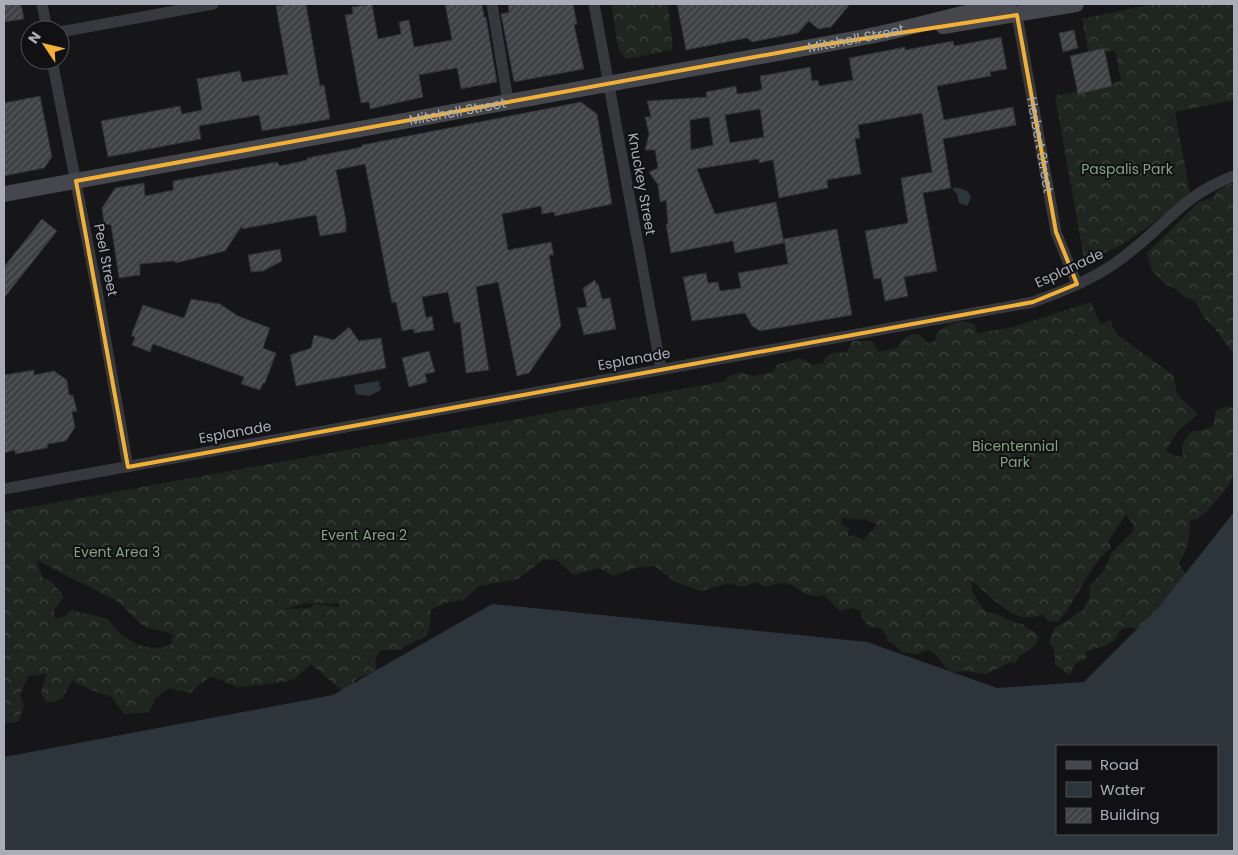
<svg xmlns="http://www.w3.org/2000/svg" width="1238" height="855" font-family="Poppins,sans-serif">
<defs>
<pattern id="forest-crowns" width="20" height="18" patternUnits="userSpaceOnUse" patternTransform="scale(1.25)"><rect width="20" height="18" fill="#1e261f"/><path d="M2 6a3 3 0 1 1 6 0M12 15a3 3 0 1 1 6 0" fill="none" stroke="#3c433d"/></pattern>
<pattern id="building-hatch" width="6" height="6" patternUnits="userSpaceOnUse" patternTransform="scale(1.25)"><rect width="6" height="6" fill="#404145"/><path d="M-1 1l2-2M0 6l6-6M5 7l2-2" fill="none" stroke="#595a5e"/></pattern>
</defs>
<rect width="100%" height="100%" fill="#161618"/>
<path fill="url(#forest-crowns)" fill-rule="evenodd" d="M611 4H668L673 50 626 59 618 48Z
M1152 4H1234V100L1175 112 1190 194C1161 216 1121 253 1084 259L1055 96 1121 81 1115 50 1089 55 1082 19Z
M1230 184 1234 185V355L1213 326 1204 318 1195 301 1185 297 1171 286 1166 285 1152 271 1147 253 1199 202 1212 198 1218 190Z
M1091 302 1100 324 1111 321 1115 333 1174 376 1177 395 1198 414 1178 431 1166 450C1169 454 1178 457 1183 456 1180 442 1184 441 1192 431H1199L1213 426 1216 410 1228 406 1234 408V472L1230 484 1206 512 1197 519 1190 521 1188 545 1179 564 1189 579 1141 630 1130 627 1120 630C1113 649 1100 645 1085 652L1087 658 1075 664 1070 675 1055 665V652L1049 642 1055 628 1082 611 1089 599 1090 586 1104 570 1112 552 1134 530 1133 524 1126 515 1108 541 1111 547C1085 571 1079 598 1058 622L1048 621 1043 614C1016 628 991 596 972 581V592L986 612C1002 613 1006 623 1023 624L1028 629 1034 631 1039 637C1036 645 1028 653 1020 655L1015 664 1011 662 986 674 966 671 951 672C942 665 938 655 929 650L916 654 902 652 894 644 887 641V636L880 628 869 627 861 617V611L851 608 840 611 824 595C799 603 800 573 766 587L756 582 742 587 729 583 701 591 675 582 655 566 636 568 613 576 599 568 573 575 556 559 543 560 518 579 479 586 464 600 445 603 431 610C429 650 424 631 401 650H381L375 660 377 670 356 679 352 686 341 690 311 664 295 679 278 683 238 687 210 676 190 693 169 688 155 699 149 712 124 714 112 697 91 690 72 680 62 699 47 703 41 693 46 674 28 676 20 695 24 706 18 722 4 723V512L726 381 727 377 741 372 753 376 773 372 776 365 800 358 812 365 823 363C828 352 834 352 846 353L852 341H872L879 352 897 348C903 338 907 334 919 334L928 343 935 341 936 334C947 324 959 319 974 324L978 333 1014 327ZM842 518 867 520 877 525 863 540 854 535 848 536 849 528 841 524ZM36 560 117 601 143 626 175 635 172 638 171 645C146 654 122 640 108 619L71 610 65 616 55 619 54 610 64 597 53 583 43 578ZM306 603 340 604 338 607 315 604 309 608 284 609Z"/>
<path fill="#2c353c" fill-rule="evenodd" d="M954 187C962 189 969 189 971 198L967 206 959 203 957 194 953 190Z
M379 381 381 390 369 396 356 394 354 385Z
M1234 512V851H4V757L333 695 492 604 867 642 997 688 1084 682 1158 608ZM1057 746H1217V834H1057Z"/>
<path fill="url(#building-hatch)" stroke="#303034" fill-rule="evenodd" d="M4 4H21L24 19 4 22Z
M289 4H306L320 86 324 85 330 119 262 131 259 115 199 126 201 139 108 157 101 121 180 106 182 114 202 110 197 79 240 71 242 82 288 74 276 6Z
M372 4 378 39 401 34 399 22 409 20 414 47 452 40 445 4H482L484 17H486L497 82 461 89 457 68 419 75 423 97 370 109 369 102 361 103 345 15 353 14 352 7Z
M508 4H573L577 24 574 25 584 69 514 82 501 14 509 12Z
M677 4H850L831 27 818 29 809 21 798 33 752 42 747 38 686 50Z
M1074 30 1078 48 1063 52 1059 33Z
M1001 37 1007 69 990 72 991 76 937 86 944 120 1013 107 1016 125 943 139 951 188 923 193 937 271 904 277 908 296 885 301 881 278 874 279 865 231 908 223 901 178 932 172 922 113 858 125 860 138 855 139 861 174 827 180 828 188 779 198 773 160 759 163V159L697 169 715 214 776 202 784 243 735 253 733 241 671 253 666 224H668L666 200 660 202 658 185 649 172 658 168 655 150H645L649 134 645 117H651L647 101 707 97 706 92 736 86 737 94 757 91 762 89 760 76 810 67 812 81 818 80 819 86 853 80 849 58 905 47V50L953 41 954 46ZM760 109 764 137 730 143 725 115ZM709 117 713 145 691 150 690 120Z
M1104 48 1112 86 1078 94 1070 56Z
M40 96 52 157 44 168 4 176V103Z
M581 102 597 114 612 204 555 216 554 212 542 214 541 206 502 214 508 250 551 242 554 255H549L561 326 529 373 517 376 498 282 476 287 489 370 466 373 460 322 454 323 448 292 422 297 426 318 432 316 434 330 414 333V329L402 331 396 302 392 303 365 164 336 170 346 221V232L320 236 316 215 242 229V226L225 251 176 263 175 261 140 264V275L119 278 111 225 104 224 102 208 115 188 144 183 145 196 173 190V181L277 162 280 166 307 160V158L362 147V145Z
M42 219 57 231 4 298V267Z
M837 229 852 315 760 331 752 326 745 313 692 321 683 277 706 273 708 283 718 282 720 291 741 288 738 273 788 264 784 239Z
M280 249 282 261 263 271 251 272 248 255Z
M595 280 596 284H598L602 299 610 298 616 329 584 335 577 308 587 307 583 288Z
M191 299 220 304 238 316 270 328 263 348 276 353 265 383H263L260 390 241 384 244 377 153 344 150 352 132 345 135 337 131 336 143 305 184 318Z
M349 327 359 341 381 338 386 368 296 386 290 355 311 348 314 335 334 340Z
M429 351 435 372 425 374 427 382 409 387 402 358Z
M34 370V375L54 371 67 380 69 395H73L77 411 72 412 75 427 66 441 48 444 47 448 15 454V450L4 453V375Z"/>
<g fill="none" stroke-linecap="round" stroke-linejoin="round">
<g stroke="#37383d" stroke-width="11">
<path d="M42 4 47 30"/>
<path d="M492 4 508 101"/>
<path d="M594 4 661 369"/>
<path id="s1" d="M1017 15 1056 232 1077 284"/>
<path d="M60 32 213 4"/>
<path d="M52 60 98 296 128 467"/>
<path d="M4 489 1033 302C1066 290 1099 277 1126 255 1166 225 1184 194 1234 176"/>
</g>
<g stroke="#45474d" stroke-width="16">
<path d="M943 26 1076 4"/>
<path id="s2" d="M4 194 865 37C913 28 959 13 1008 4"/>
</g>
</g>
<path fill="none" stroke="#f2b134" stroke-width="4" stroke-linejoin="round" d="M1017 15 1056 232 1077 284 1033 302 128 467 76 181 815 46Z"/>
<g text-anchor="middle" stroke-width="4" stroke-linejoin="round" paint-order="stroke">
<g font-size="14" fill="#a8adb8" stroke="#111113">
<text dy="5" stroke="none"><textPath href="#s2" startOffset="866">Mitchell Street</textPath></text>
<text dy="5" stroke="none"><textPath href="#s2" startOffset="461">Mitchell Street</textPath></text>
<text dy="5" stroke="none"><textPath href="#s1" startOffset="132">Herbert Street</textPath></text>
<text transform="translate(642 184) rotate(80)" y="5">Knuckey Street</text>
<text transform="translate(106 260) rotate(79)" y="5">Peel Street</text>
<text transform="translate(1069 268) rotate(-25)" y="5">Esplanade</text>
<text transform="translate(634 359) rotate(-10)" y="5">Esplanade</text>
<text transform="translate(235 432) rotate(-10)" y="5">Esplanade</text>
</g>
<g font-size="14" fill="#7fa381" stroke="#111113">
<text x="1127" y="174">Paspalis Park</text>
<text x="1015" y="451">Bicentennial<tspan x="1015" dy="16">Park</tspan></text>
<text x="364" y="540">Event Area 2</text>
<text x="117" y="557">Event Area 3</text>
</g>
</g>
<rect width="1238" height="855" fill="none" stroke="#a8adb8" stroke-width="10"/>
<rect x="1056" y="745" width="162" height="90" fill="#111113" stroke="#4d4f55"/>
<rect x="1066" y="761" width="25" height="8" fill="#45474d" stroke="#4d4f55"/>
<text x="1100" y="770" font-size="15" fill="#a8adb8">Road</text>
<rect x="1066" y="782" width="25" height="15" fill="#2c353c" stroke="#4d4f55"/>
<text x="1100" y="795" font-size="15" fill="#a8adb8">Water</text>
<rect x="1066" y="808" width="25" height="15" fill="url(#building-hatch)" stroke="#4d4f55"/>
<text x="1100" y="820" font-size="15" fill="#a8adb8">Building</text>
<g transform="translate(45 45) rotate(305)"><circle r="24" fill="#111113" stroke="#4d4f55"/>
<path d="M0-4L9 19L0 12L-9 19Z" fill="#f2b134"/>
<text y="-8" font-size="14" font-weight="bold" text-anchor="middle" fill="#a8adb8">N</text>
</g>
</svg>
